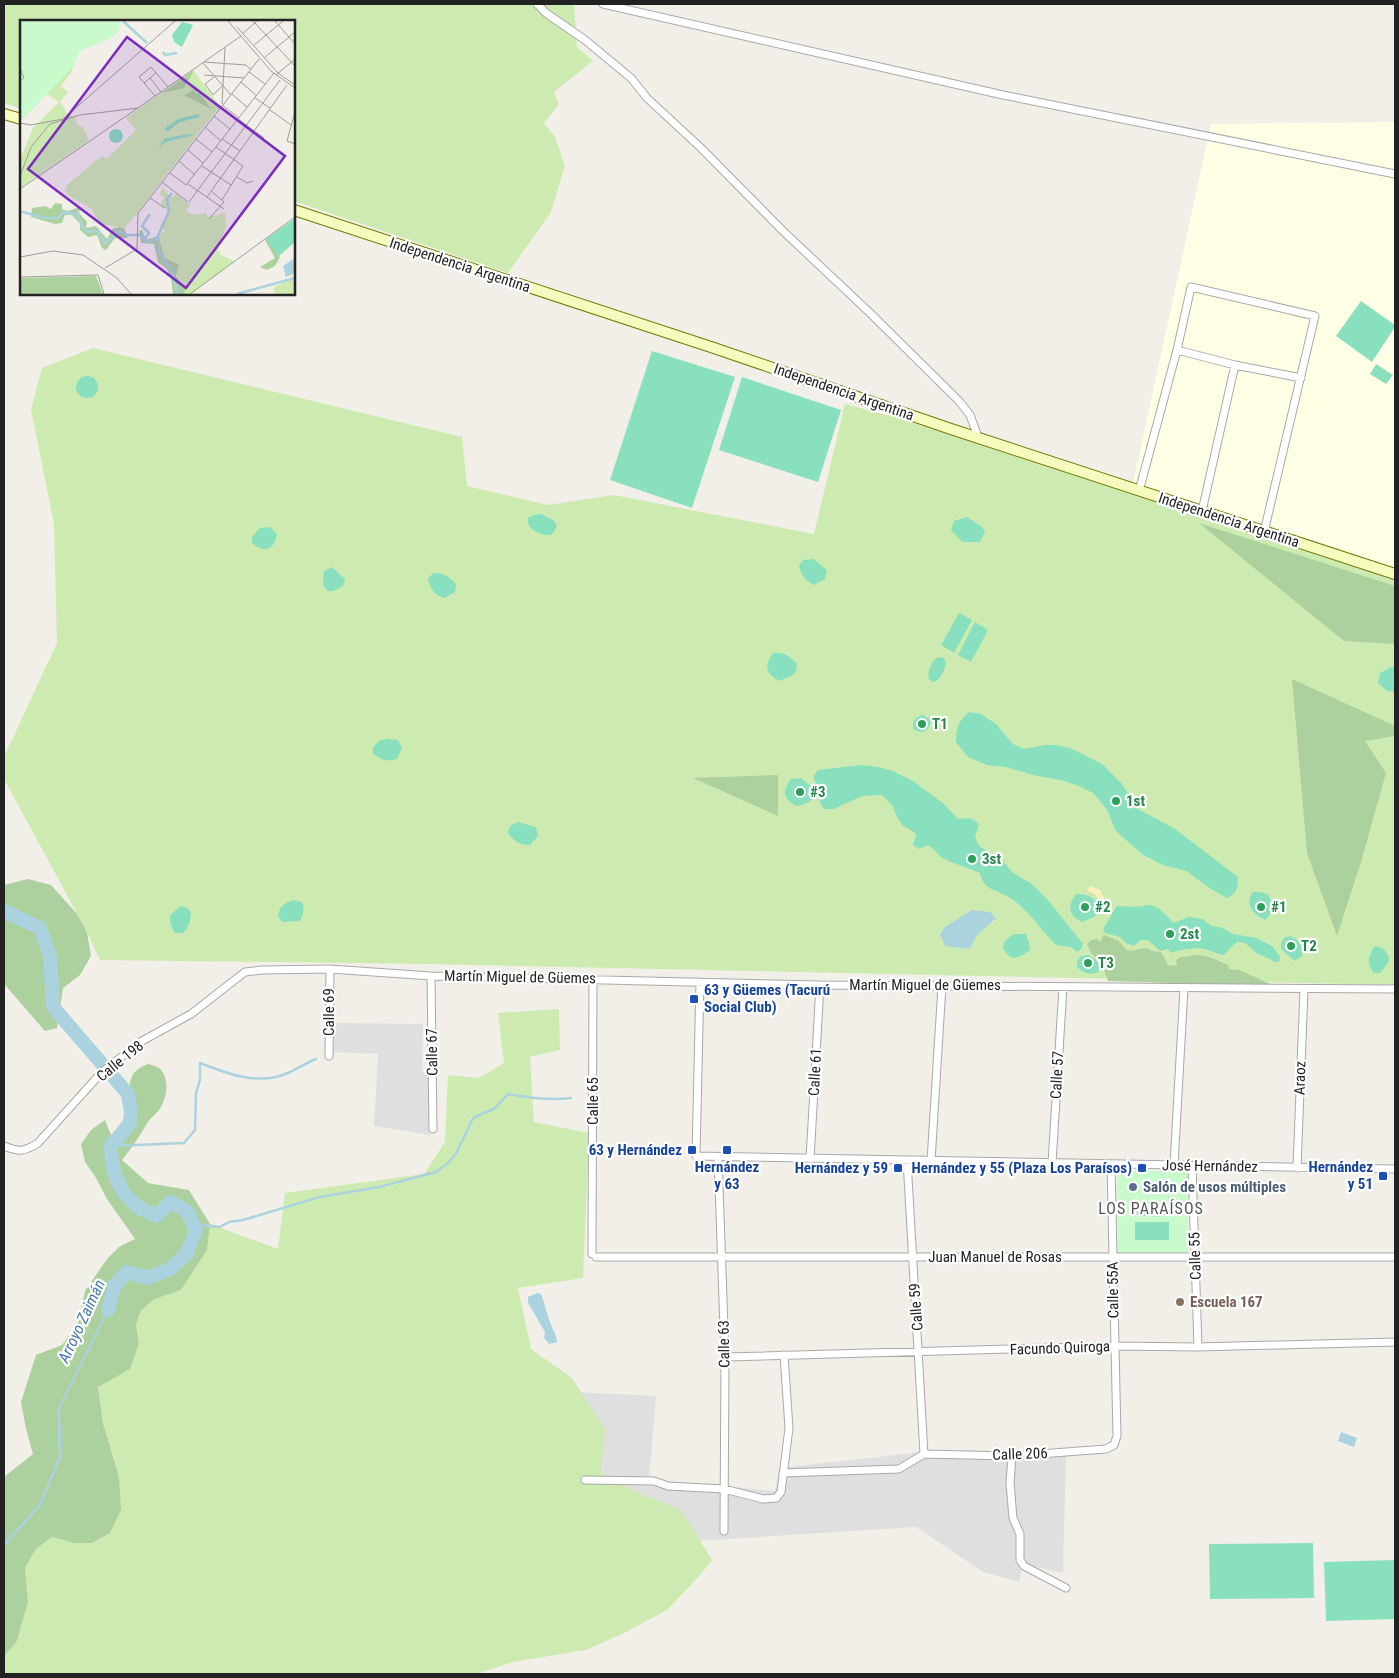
<svg xmlns="http://www.w3.org/2000/svg" width="1399" height="1678" font-family="'Roboto Condensed',sans-serif">
<rect width="100%" height="100%" fill="#f2efe9"/>
<path fill="#e0dfdf" d="M334 1023 423 1024 422 1072H429L430 1135 374 1126 378 1054 333 1052Z
M574 1392 656 1396 649 1479 678 1485 719 1484 724 1486 775 1491 779 1468 924 1452H1066L1063 1573 1023 1564 1019 1582 983 1572 916 1527 570 1549Z"/>
<path fill="#ffffe5" d="M1395 122V572L1133 484 1211 124Z"/>
<path fill="#cdebb0" d="M4 4H574L577 47 593 61 554 92 559 105 544 123 555 137 565 166 551 212 508 273 294 201V21H21V109L4 103Z
M93 348 462 437 467 486 548 505 614 495 814 534 845 404 898 418 1395 578V985L430 964 100 960 87 932 4 779V757L57 643 54 524 31 410 42 368Z
M559 1009 560 1050 530 1057 534 1122 589 1133 583 1278 518 1288 531 1349 572 1378 605 1429 601 1473 634 1491 681 1510 712 1560 701 1574 667 1610 624 1633 586 1650 513 1662 476 1674H5L4 1656 17 1641 28 1602 25 1568 36 1549 52 1537 74 1543 119 1477 103 1423 98 1387 108 1380 139 1343 136 1325 141 1310 155 1299 181 1290 207 1250 210 1224 278 1249 285 1193 424 1174 445 1142 448 1075 479 1078 504 1063 498 1013Z"/>
<path fill="#add19e" d="M1199 523 1395 586V644L1344 641Z
M1292 679 1395 726V736L1365 741 1386 773 1361 862 1337 936 1307 853Z
M778 775V816L693 778Z
M28 879 51 885 77 914 87 932 91 956 80 975 63 988 57 1028 45 1031 5 985 4 981V885Z
M1104 935 1119 941 1126 950C1135 952 1141 946 1150 949L1151 951 1161 952 1168 965 1177 966 1176 960 1181 957C1186 958 1191 955 1197 955 1208 955 1218 961 1228 965L1229 969 1239 970 1275 986 1108 981 1101 962 1091 953 1087 944 1091 940 1097 939 1100 942Z
M148 1064C152 1065 156 1066 159 1068 170 1077 167 1096 161 1107 158 1113 152 1116 148 1122 140 1135 132 1148 122 1160L148 1183 189 1190 210 1224 207 1250 181 1290 155 1299 141 1310 136 1325 139 1343 130 1369 98 1387 103 1423 119 1477 121 1510 110 1533 92 1543H74L52 1537 36 1549 25 1568 28 1602 17 1641 4 1656V1477L33 1454 26 1429 21 1402 36 1355 62 1345 78 1323 85 1291 107 1259 119 1247 135 1239 107 1199 96 1178 85 1162 81 1144 91 1130 105 1120 111 1135C149 1115 110 1077 148 1064Z"/>
<path fill="#fff1ba" d="M1090 886 1100 890 1105 900 1100 901 1095 894 1087 890Z"/>
<path fill="#c8facc" d="M1117 1171H1188V1254H1118Z"/>
<path fill="#88e0be" d="M1361 301 1395 325V327L1372 362 1336 336Z
M652 351 735 377 692 508 610 480Z
M1376 364 1393 375 1386 384 1370 374Z
M76 387a11 11 0 1 1 22 0a11 11 0 1 1-22 0Z
M742 377 841 410 818 482 719 450Z
M541 514 553 520 557 525 555 530 551 535C540 535 526 530 528 518L533 515Z
M967 517 982 527 985 532 980 542H962L951 530 954 521Z
M270 527 277 534C274 550 265 554 252 543V537L260 528Z
M813 559 827 570 825 579 814 585C804 580 802 576 799 566L803 560Z
M332 567 345 579 343 586 333 591H327L323 585 324 571Z
M433 573C444 573 448 576 456 584L455 592 444 598C434 594 431 590 428 579Z
M959 613 972 620 954 653 941 645Z
M975 622 988 630 971 662 958 655Z
M773 653C785 652 789 656 797 664L796 672 791 676 779 681C765 673 764 666 773 653Z
M938 657 944 658 946 664C943 672 941 680 933 682L929 679C927 671 931 662 938 657Z
M1391 667H1395V692L1387 691 1378 683 1380 673Z
M969 712 981 714 996 724 1013 744 1024 749 1045 745H1055L1070 748 1102 764 1122 784 1138 809 1175 829 1238 877C1238 888 1237 893 1227 898L1211 889 1186 871 1163 865 1143 855 1116 831 1107 810 1093 793 1077 785 1061 780 1033 775 1006 767 987 765 968 757 956 742C956 729 958 721 969 712Z
M923 715 932 721C928 731 922 736 913 728V722L917 717Z
M387 739 398 740 402 748 397 759C387 762 382 760 373 754V747L380 740Z
M862 765 879 767 895 772 913 781 944 804 958 819C967 818 973 817 979 825L975 837 979 846 1003 861 1012 872 1032 884 1048 900 1079 939 1083 944 1081 949 1077 952 1071 947 1056 945C1040 929 1026 906 1005 895 992 888 984 890 980 873L951 862 941 857 930 846H926L919 849 913 845 916 835 914 832 902 825 896 815 893 806 882 795 862 796 834 809H824L820 803V793L813 777 818 770Z
M801 778 815 790 814 798 809 802 797 806C783 799 782 792 791 779Z
M518 822 536 827 538 836 530 845C519 845 515 842 508 833L510 826Z
M1253 892C1273 891 1272 899 1270 915L1265 920C1253 914 1244 904 1253 892Z
M1076 894C1088 894 1092 897 1100 905L1099 913 1094 917 1082 922C1068 915 1067 907 1076 894Z
M293 900 302 902C305 910 303 914 300 921L282 922 278 916C279 907 284 903 293 900Z
M1151 905C1161 909 1167 915 1173 923L1189 917 1202 919 1212 926 1223 928 1233 934 1256 938 1272 946 1280 957 1279 962H1274L1270 959 1258 954 1245 943 1238 942 1233 945 1224 955C1216 954 1211 950 1204 949 1197 947 1178 950 1171 953L1168 949 1160 951 1148 940H1140L1134 946 1126 943 1120 937 1105 933 1103 929C1109 921 1111 913 1117 906L1135 907Z
M181 906 188 908 191 913C190 922 189 927 183 933H175C171 927 169 921 171 914Z
M1015 934H1026L1029 942 1030 950C1018 959 1011 962 1003 948 1004 940 1008 937 1015 934Z
M1290 936C1300 940 1303 946 1302 956L1295 961 1281 949V943L1284 938Z
M1375 946C1383 947 1385 950 1389 957L1388 963 1380 973H1374C1366 963 1368 956 1375 946Z
M1087 955C1096 958 1100 962 1099 972 1090 975 1084 974 1077 967V961L1081 956Z
M1138 1204 1161 1206V1217L1137 1215Z
M1135 1222H1169V1240H1135Z
M1313 1543 1314 1598 1210 1599 1209 1544Z
M1395 1560V1619L1326 1621 1324 1562Z"/>
<path fill="#aad3df" d="M972 910 990 912 996 918 976 936 970 949 945 946 940 935 945 927Z
M537 1293 541 1294C545 1303 546 1313 550 1322 552 1329 557 1335 557 1342L549 1344 544 1338 545 1332 528 1303V1297Z
M1341 1432 1357 1438 1354 1447 1338 1441Z"/>
<g fill="none" stroke-linecap="round" stroke-linejoin="round">
<path stroke="#aad3df" stroke-width="2.5" d="M111 1146 184 1143 195 1130 196 1093 200 1080V1063C228 1074 259 1086 288 1073 297 1069 306 1063 316 1059
M193 1224 220 1227 229 1222 243 1220 320 1197 379 1187 436 1172 447 1164 456 1154 472 1120 477 1116 494 1109 508 1094C529 1098 550 1101 571 1098
M4 1545 40 1505 60 1457 59 1408 108 1310"/>
<path stroke="#aad3df" stroke-width="14" d="M4 911 40 928 50 956 53 1007 128 1094 131 1112 130 1123 111 1146C111 1169 117 1190 136 1205 142 1210 150 1213 157 1216L170 1202 187 1211 196 1230 187 1253 170 1269 147 1278 127 1272 115 1285 108 1310"/>
<defs>
<path id="street" d="M537 4 546 13 585 40 631 78 647 98 701 148 784 232 869 312 959 401 970 415 978 437
M603 4 1003 95 1395 174
M1177 350 1235 365 1301 378
M1139 491 1177 350 1191 287 1315 316 1264 532
M1202 511 1235 365
M431 976 433 1129
M700 982 696 1156 1395 1169
M329 1056 330 969
M4 1146C19 1152 24 1152 38 1143L102 1072 142 1041 191 1014 245 972 262 970 330 969 431 976 820 985 1395 989
M718 1157 725 1357 724 1531
M810 1159 820 985
M907 1160 924 1454
M931 1161 942 986
M1052 1163 1063 987
M1174 1165 1184 988
M1192 1166 1198 1347
M1297 1168 1304 989
M592 1254 593 979
M596 1257H1395
M725 1357 1114 1346 1198 1347 1395 1342
M924 1454 1012 1456 1106 1449 1114 1445 1117 1436 1111 1164
M1012 1456 1010 1483 1013 1518 1020 1534V1560L1024 1566 1066 1588
M783 1473 899 1469 924 1454
M585 1480 654 1481 668 1486 724 1489 763 1499 776 1498 781 1492 789 1428 784 1355"/>
<path id="secondary" d="M4 114 21 119
M294 210 714 348 951 429 1395 574"/>
</defs>
<use href="#street" stroke="#a9a9a9" stroke-width="9"/>
<use href="#secondary" stroke="#707d05" stroke-width="12"/>
<use href="#street" stroke="#fff" stroke-width="7"/>
<use href="#secondary" stroke="#f7fabf" stroke-width="10"/>
</g>
<g fill="#2e9e5b" stroke="#fff" stroke-width="2">
<circle cx="922" cy="724" r="5"/>
<circle cx="800" cy="792" r="5"/>
<circle cx="1116" cy="801" r="5"/>
<circle cx="972" cy="859" r="5"/>
<circle cx="1085" cy="907" r="5"/>
<circle cx="1261" cy="907" r="5"/>
<circle cx="1170" cy="934" r="5"/>
<circle cx="1291" cy="946" r="5"/>
<circle cx="1088" cy="963" r="5"/>
</g>
<g fill="#1a4fb4" stroke="#fff" stroke-width="2">
<rect x="689" y="994" width="10" height="10" rx="2.5"/>
<rect x="687" y="1145" width="10" height="10" rx="2.5"/>
<rect x="722" y="1145" width="10" height="10" rx="2.5"/>
<rect x="893" y="1163" width="10" height="10" rx="2.5"/>
<rect x="1137" y="1163" width="10" height="10" rx="2.5"/>
<rect x="1378" y="1171" width="10" height="10" rx="2.5"/>
</g>
<circle fill="#5c6f8a" stroke="#fff" stroke-width="2" cx="1133" cy="1187" r="5"/>
<circle fill="#8d6e63" stroke="#fff" stroke-width="2" cx="1180" cy="1302" r="5"/>
<g text-anchor="middle" stroke-width="4.5" stroke-linejoin="round" paint-order="stroke">
<g font-size="15" fill="#222" stroke="#fff">
<text transform="translate(460 265) rotate(18)" y="5">Independencia Argentina</text>
<text transform="translate(844 392) rotate(19)" y="5">Independencia Argentina</text>
<text transform="translate(1229 520) rotate(18)" y="5">Independencia Argentina</text>
<text transform="translate(520 977) rotate(1)" y="5">Martín Miguel de Güemes</text>
<text x="925" y="990">Martín Miguel de Güemes</text>
<text transform="translate(329 1012) rotate(-90)" y="5">Calle 69</text>
<text transform="translate(432 1052) rotate(-91)" y="5">Calle 67</text>
<text transform="translate(120 1061) rotate(-39)" y="5">Calle 198</text>
<text transform="translate(815 1072) rotate(-87)" y="5">Calle 61</text>
<text transform="translate(1057 1075) rotate(-87)" y="5">Calle 57</text>
<text transform="translate(1300 1078) rotate(-88)" y="5">Araoz</text>
<text transform="translate(593 1101) rotate(-90)" y="5">Calle 65</text>
<text transform="translate(1210 1166) rotate(1)" y="5">José Hernández</text>
<text transform="translate(1195 1256) rotate(-92)" y="5">Calle 55</text>
<text x="995" y="1262">Juan Manuel de Rosas</text>
<text transform="translate(1113 1290) rotate(-91)" y="5">Calle 55A</text>
<text transform="translate(916 1307) rotate(-94)" y="5">Calle 59</text>
<text transform="translate(724 1344) rotate(-91)" y="5">Calle 63</text>
<text transform="translate(1060 1348) rotate(-2)" y="5">Facundo Quiroga</text>
<text transform="translate(1020 1454) rotate(-2)" y="5">Calle 206</text>
</g>
<g font-size="15" font-weight="bold" fill="#27864d" stroke="#fff" text-anchor="start">
<text x="932" y="729">T1</text>
<text x="810" y="797">#3</text>
<text x="1126" y="806">1st</text>
<text x="982" y="864">3st</text>
<text x="1095" y="912">#2</text>
<text x="1271" y="912">#1</text>
<text x="1180" y="939">2st</text>
<text x="1301" y="951">T2</text>
<text x="1098" y="968">T3</text>
</g>
<g font-size="15" font-weight="bold" fill="#164399" stroke="#fff" text-anchor="end">
<text x="704" y="995" text-anchor="start">63 y Güemes (Tacurú<tspan x="704" dy="17">Social Club)</tspan></text>
<text x="682" y="1155">63 y Hernández</text>
<text x="727" y="1172" text-anchor="middle">Hernández<tspan x="727" dy="17">y 63</tspan></text>
<text x="1373" y="1172">Hernández<tspan x="1373" dy="17">y 51</tspan></text>
<text x="888" y="1173">Hernández y 59</text>
<text x="1132" y="1173">Hernández y 55 (Plaza Los Paraísos)</text>
</g>
<g font-size="15" font-weight="bold" fill="#4e5e75" stroke="#fff" text-anchor="start">
<text x="1143" y="1192">Salón de usos múltiples</text>
</g>
<g font-size="15" font-weight="bold" fill="#785e54" stroke="#fff" text-anchor="start">
<text x="1190" y="1307">Escuela 167</text>
</g>
<g font-size="16" letter-spacing="1" fill="#555" stroke="#fff">
<text x="1151" y="1214">LOS PARAÍSOS</text>
</g>
<g font-size="16" font-style="italic" fill="#4a7aab" stroke="#fff">
<text transform="translate(81 1321) rotate(-65)" y="6">Arroyo Zaimán</text>
</g>
</g>
<g transform="translate(20 20)">
<rect width="275" height="275" fill="#f2efe9"/>
<path d="M29 1H80L79 24 70 20 58 32 51 53 41 66 48 72 40 82 48 94 55 97 58 106 63 107 69 120 0 168V140L13 108 39 82 4 59 0 47V29L13 22ZM173 50 200 86 105 208 80 204 72 189 48 175 45 171 47 165 82 136 87 139 116 110 106 98ZM143 168 151 178 156 174 170 185 166 191 173 195 185 193 189 197 205 193 206 206 198 228 201 235 215 241 171 274H164V264L156 256 159 245 145 238 141 229 138 216 145 211 140 207 149 192 141 183 144 177 139 174ZM275 255V274H255L253 268Z" fill="#cdebb0"/>
<path d="M174 50 164 68 142 73ZM177 68 175 73H179L191 89 164 75ZM35 183 42 184V189L48 191 60 187 59 193 67 202 66 208 76 206 87 219 92 209 99 207 104 208 108 218H95L86 230 82 228 77 215 68 217 60 210V204L52 195H45L42 203 35 204 11 197 12 188 25 186 31 189ZM122 210 126 220 138 216 145 238 159 245 156 256 166 268 164 274H153L151 258 147 249 138 242 134 224 121 223 119 211ZM248 218 260 237 255 246 247 250 240 247 255 238 245 220ZM76 256 83 274H0V258Z" fill="#add19e"/>
<path d="M1 1H100L99 9 93 17 60 31 51 49 0 102Z" fill="#c8facc"/>
<path d="M162 2 173 5 162 27 154 22 152 15ZM178 94 180 97 160 102 148 111 144 109 158 99ZM89 116a7 7 0 1 1 14 0a7 7 0 1 1-14 0ZM167 114 174 115 145 122 138 130 144 119ZM274 199 275 222 259 236 246 219Z" fill="#88e0be"/>
<path d="M275 238V253L266 257 263 246Z" fill="#aad3df"/>
<path fill="none" stroke="#aad3df" stroke-width="2.5" d="M103 1 127 23M143 32 145 35 157 33M0 191 23 198H37L45 192 57 194 63 208 68 212 78 211 85 224 98 211 106 215H120L128 222 138 218 139 232M137 218 149 191 147 179 152 173M124 220 129 213 122 206 130 194M139 232 152 252 158 274M217 274 275 258"/>
<path fill="none" stroke="#9f9d99" stroke-width="1" d="M208 1 251 51 275 68M233 1 275 46M255 1 275 24M217 7 258 53 275 65M222 14 237 1M233 26 263 1M244 38 275 12M184 42 226 45 231 50M183 43 211 75M0 48 4 58 0 61M229 52 245 64M184 55 224 58M256 55 275 39M194 57 185 64 193 75 202 66M130 58 141 72M221 62 237 76M124 63 136 53M212 74 227 87M135 76 119 57 131 47 148 67M235 78 250 88M202 84 205 28M202 85 219 98M115 90 221 16M250 90 271 105M275 92 267 121 275 124M194 96 210 109M218 99 244 118M0 103 11 105 43 99 155 1M185 107 201 121M176 119 192 132M202 119 220 131M196 127 223 146 202 180M168 130 183 143M159 141 175 155M182 146 211 165M150 153 166 165 254 53M0 156 11 127 30 104 60 95 118 88M217 157 227 163 233 161M142 162 168 182M168 164 204 189M0 169 115 90M187 177 267 65M130 178 145 188M169 182 260 60M189 199 204 182 191 171M0 237 33 231 63 235 97 258 111 274M85 248 117 229 118 193 239 39M0 257 78 255 84 274M170 274 275 197"/>
<path fill="#7b2cbf" fill-opacity="0.15" stroke="#7b2cbf" stroke-width="2.5" d="M107 17 265 136 166 268 8 149Z"/>
<rect width="275" height="275" fill="none" stroke="#222" stroke-width="2.5"/>
</g>
<rect width="1399" height="1678" fill="none" stroke="#222222" stroke-width="10"/>
</svg>
